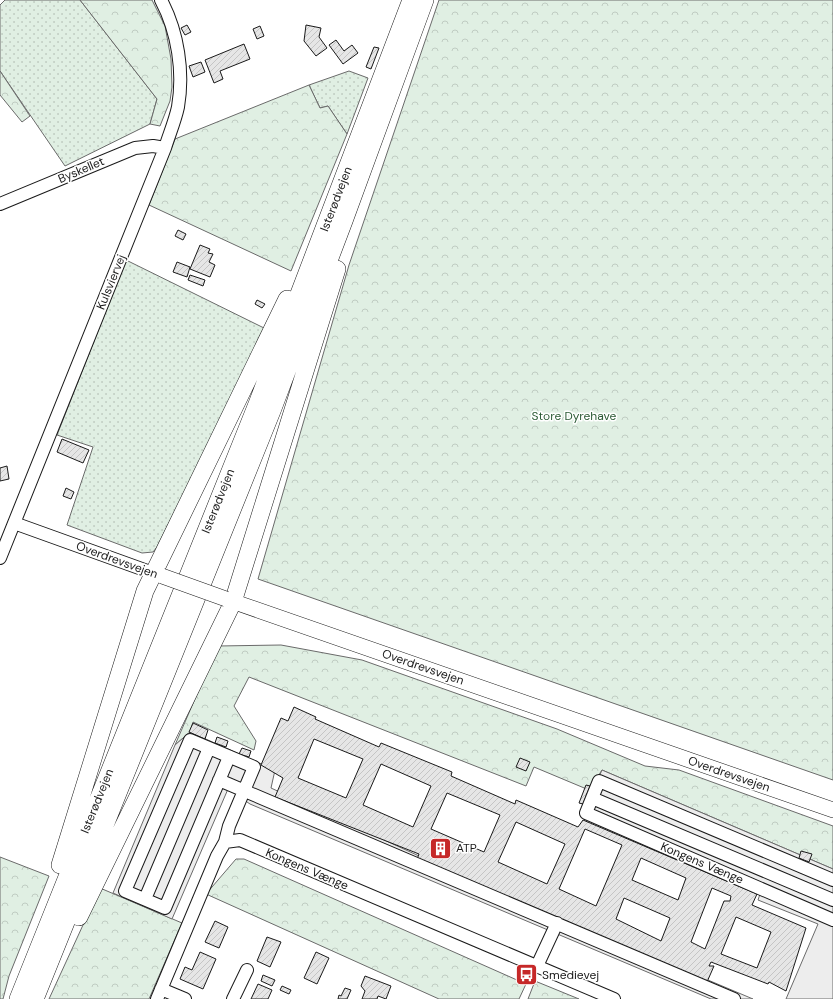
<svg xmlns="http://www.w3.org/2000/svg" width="833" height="999" font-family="'DM Sans',sans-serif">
<defs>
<pattern id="grass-dots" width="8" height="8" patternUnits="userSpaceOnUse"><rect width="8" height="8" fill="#e0efe3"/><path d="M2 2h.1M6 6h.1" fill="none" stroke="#c0ccc2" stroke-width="1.8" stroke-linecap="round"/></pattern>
<pattern id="forest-crowns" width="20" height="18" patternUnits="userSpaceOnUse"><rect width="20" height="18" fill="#e0efe3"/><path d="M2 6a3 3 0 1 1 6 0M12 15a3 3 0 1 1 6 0" fill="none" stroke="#c0ccc2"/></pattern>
<pattern id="building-hatch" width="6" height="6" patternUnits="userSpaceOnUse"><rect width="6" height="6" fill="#e6e6e6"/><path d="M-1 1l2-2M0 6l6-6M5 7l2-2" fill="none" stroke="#c5c5c5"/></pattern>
</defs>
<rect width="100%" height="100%" fill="#fff"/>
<path fill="url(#grass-dots)" stroke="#6a6a6a" d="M5 0H80L157 99 150 124 65 166 0 71V5Z
M349 71 368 78 347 134 328 106 320 108 309 85Z
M126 260 266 329 157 547 153 552 142 553 67 525 93 447 57 435Z"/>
<path fill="url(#forest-crowns)" stroke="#6a6a6a" d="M80 0H152L165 26 171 59 172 87 170 101 160 126 150 124 157 99Z
M439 0H833V780L258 579 349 265Z
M0 71 30 116 22 122 0 95Z
M309 85 320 108 328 106 347 134 291 271 149 205 175 139Z
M281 645 362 660 557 729 645 766 679 770 833 826V869L602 770 589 790 534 767 526 786 249 677 234 706 256 741 254 750 193 722 190 732 175 745 218 646Z
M0 857 49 876 9 976 3 999H0Z
M236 859H244L526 984 519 999H439L206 894Z
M100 888 182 923 149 999H49Z
M535 981 579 999H528Z"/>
<path fill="#ededed" stroke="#6a6a6a" d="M190 732 275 770 271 788 480 884 753 999H711L250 804 228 789 172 919 113 893 175 745Z
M602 770 833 869V999H786L818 924 758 900 760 894 582 815Z"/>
<path fill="url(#building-hatch)" stroke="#1a1a1a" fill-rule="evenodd" d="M187 25 191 32 185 35 181 28Z
M306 25 321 28 319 37 327 48 316 56 304 41Z
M260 26 264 36 257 39 253 29Z
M336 40 344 51 352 45 358 53 343 64 329 45Z
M244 44 250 59 220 71 223 79 214 83 205 60Z
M374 47 379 48 371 69 366 67Z
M201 62 205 72 193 77 189 66Z
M178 230 186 234 183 240 175 236Z
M200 245 210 249 208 253 213 254 209 262 215 265 210 277 190 269Z
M177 262 190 267 187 277 173 272Z
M190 275 205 280 203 286 188 280Z
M257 300 265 304 262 308 255 304Z
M62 439 89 450 83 463 57 452Z
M7 466 9 479 0 481V468Z
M66 488 74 492 71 499 63 496Z
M294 707 316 717 315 719 379 747 381 743 452 772 451 776 515 804 516 800 578 827 583 820 757 894 752 905 806 928 786 991 769 982 768 984 711 962 709 966H714L707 982 416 862 419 854 275 797 283 778 261 765 281 718 288 721ZM314 739 363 759 346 798 298 778ZM381 764 431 786 413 827 363 805ZM447 793 500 815 484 852 431 829ZM516 822 565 844 547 884 498 862ZM585 829 622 845 596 906 559 889ZM641 858 686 878 678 900 632 880ZM712 888 731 896 730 901H724L705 949 691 942ZM624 898 670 918 661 941 616 919ZM736 917 771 932 757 968 721 954Z
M193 723 208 730 205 739 189 732Z
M217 737 228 741 226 747 215 743Z
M242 748 251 751 249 757 239 754Z
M520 758 530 762 526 771 516 767Z
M586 785 590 786 583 804 579 803Z
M801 851 812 854 809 862 799 858Z
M215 921 228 927 219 948 205 942Z
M267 937 281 942 270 967 257 961Z
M200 952 216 959 203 989 180 979 185 967 192 970Z
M316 952 329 958 317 984 304 978Z
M263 975 275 980 272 986 261 981Z
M365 976 391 986 386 999 378 996 377 999H362L365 991 361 986Z
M258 984 272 990 268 999H251Z
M282 986 291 990 289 994 280 990Z
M345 988 351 990 347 999H338L339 995 341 996Z"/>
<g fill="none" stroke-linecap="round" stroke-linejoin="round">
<defs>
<path id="minor" d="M0 204 135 148 153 146 165 148
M14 523 153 573
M0 558 165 148C169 135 175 121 178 107 184 72 178 32 161 0
M219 780 734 999
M592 798 833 900
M225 842 240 840 614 999
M833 880 599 781 586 813 833 920
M145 899 209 748
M537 966 557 923
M161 989 185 999
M157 999 217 856 225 842 229 826 254 767 190 740 125 891 165 908 229 757
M233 999 247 970"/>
<path id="major" d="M226 599 833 810"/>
<path id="highway" d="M60 865 145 591 287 299
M79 917 233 602 337 269
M18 999 257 404 411 0
M35 999 272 411 344 221 425 0"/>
</defs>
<use href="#minor" stroke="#1a1a1a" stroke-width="14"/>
<use href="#major" stroke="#1a1a1a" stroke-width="16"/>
<use href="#highway" stroke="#1a1a1a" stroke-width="18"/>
<use href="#minor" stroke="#fff" stroke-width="12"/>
<use href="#major" stroke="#fff" stroke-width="15"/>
<use href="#highway" stroke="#fff" stroke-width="17"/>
<defs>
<path id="major-bridge" d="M162 576 226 599"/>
</defs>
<use href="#major-bridge" stroke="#1a1a1a" stroke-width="16" stroke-linecap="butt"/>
<use href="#major-bridge" stroke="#fff" stroke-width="15"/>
</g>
<defs>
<symbol id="building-square" viewBox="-11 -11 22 22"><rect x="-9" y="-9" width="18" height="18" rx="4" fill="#c62828" stroke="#fff"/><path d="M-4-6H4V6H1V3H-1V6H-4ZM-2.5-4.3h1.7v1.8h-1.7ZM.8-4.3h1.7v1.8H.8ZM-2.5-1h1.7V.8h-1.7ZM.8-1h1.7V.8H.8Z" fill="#fff"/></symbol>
<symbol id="bus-square" viewBox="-11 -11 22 22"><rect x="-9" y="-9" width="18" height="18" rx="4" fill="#c62828" stroke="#fff"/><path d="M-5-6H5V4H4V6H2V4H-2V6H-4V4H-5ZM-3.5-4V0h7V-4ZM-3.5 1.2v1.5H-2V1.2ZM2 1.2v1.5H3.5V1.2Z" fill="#fff"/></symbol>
</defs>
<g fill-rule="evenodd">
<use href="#building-square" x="428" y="836" width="25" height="25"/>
<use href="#bus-square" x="514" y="962" width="25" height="25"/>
</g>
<g text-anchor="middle" stroke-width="3" stroke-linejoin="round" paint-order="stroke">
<g font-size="12" fill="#1a1a1a" stroke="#fff">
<text transform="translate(81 170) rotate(-23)" y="4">Byskellet</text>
<text transform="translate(336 199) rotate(-69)" y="4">Isterødvejen</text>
<text transform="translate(111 282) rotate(-68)" y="4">Kulsviervej</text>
<text transform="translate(218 501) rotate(-68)" y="4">Isterødvejen</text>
<text transform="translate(117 560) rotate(20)" y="4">Overdrevsvejen</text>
<text transform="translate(423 667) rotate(19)" y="4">Overdrevsvejen</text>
<text transform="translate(729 774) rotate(19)" y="4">Overdrevsvejen</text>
<text transform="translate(97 801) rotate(-68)" y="4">Isterødvejen</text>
<text transform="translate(702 863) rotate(23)" y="4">Kongens Vænge</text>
<text transform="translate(307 869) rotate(23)" y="4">Kongens Vænge</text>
</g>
<g font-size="12" fill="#2b5a34" stroke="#fff">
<text x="574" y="420">Store Dyrehave</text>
</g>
<g font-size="12" fill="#1a1a1a" stroke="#fff" text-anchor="start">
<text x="456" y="852">ATP</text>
<text x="542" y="979">Smedievej</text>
</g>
</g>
</svg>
